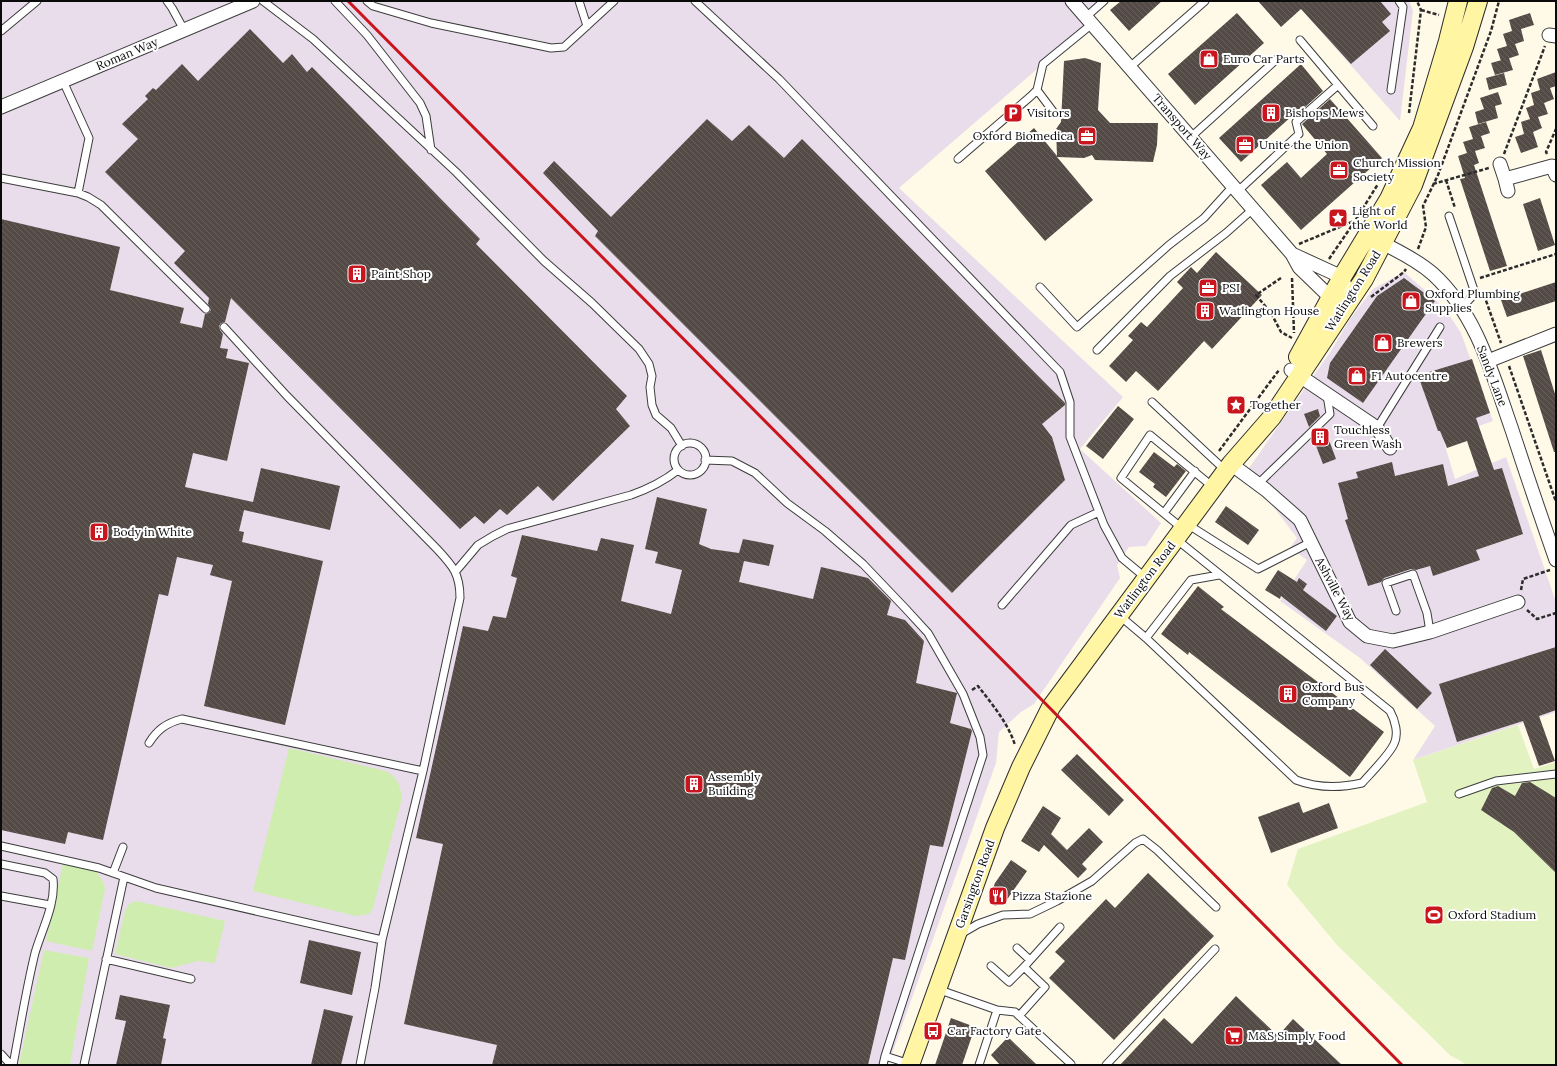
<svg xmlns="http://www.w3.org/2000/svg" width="1557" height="1066" font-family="Lora,serif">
<defs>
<pattern id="building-back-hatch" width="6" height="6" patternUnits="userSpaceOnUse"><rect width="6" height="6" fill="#544b46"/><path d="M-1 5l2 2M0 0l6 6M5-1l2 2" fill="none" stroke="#68605c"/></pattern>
</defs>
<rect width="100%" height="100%" fill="#fffae8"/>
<path fill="#eaddeb" d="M1 1H1110L1043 64 899 188 1123 397 1080 449 1161 523 1146 546 1129 547 1117 565 1120 578 1034 704 1021 712 999 732 996 763 888 1065H1Z
M1294 1H1409L1413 10 1400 121Z
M1404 272 1436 300 1450 316 1461 333 1493 421 1443 439 1455 479 1506 457 1556 602V712L1413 760 1435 726 1360 658 1280 601 1307 560 1290 548 1297 538 1266 497 1242 478 1331 351 1350 319 1373 289Z"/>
<path fill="#cfedae" d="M289 748 381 770C396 774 400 783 402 798L373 908 369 914 356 916 253 891Z
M63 864 96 871 104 883 105 889 92 951 46 941Z
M136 901 225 921 215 963 198 961 171 968 115 954 125 911 129 904Z
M44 950 89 958 70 1065H19Z"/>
<path fill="#e2f3c1" d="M1518 725 1534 769 1556 762V1065H1466L1461 1061 1451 1056 1337 945 1287 885 1298 849 1427 802 1413 760Z"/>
<path fill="url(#building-back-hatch)" d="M1121 1H1162L1129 31 1110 10Z
M1258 1H1380L1391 14 1382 22 1390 31 1351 64 1301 9 1281 27Z
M1237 13 1264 43 1195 105 1168 74Z
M1530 13 1534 25 1521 29 1524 41 1515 44 1519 55 1501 61 1497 49 1507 46 1503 34 1512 31 1509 20Z
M250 29 283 63 292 54 307 72 312 67 480 239 476 244 627 396 616 409 630 426 553 501 538 486 507 515 500 509 484 524 475 516 460 529 231 298 225 322 221 323 219 326 220 330 223 334 220 348 228 349 226 358 249 363 227 461 193 453 185 487 253 502 261 468 340 486 330 530 244 510 239 531 244 532 242 542 323 561 285 725 204 706 232 581 210 575 213 565 177 557 168 596 159 594 103 840 68 832 65 844 1 830V219L120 247 110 290 184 308 180 323 202 328 205 314 209 313 211 310 208 304 209 298 174 263 185 251 105 172 138 139 122 124 148 99 145 96 153 88 156 90 182 64 198 81Z
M1085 58 1101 63 1098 110 1110 123H1158L1157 145 1153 162 1095 160 1092 155 1084 158 1057 157 1093 200 1045 241 985 171 1034 128 1057 156 1056 129 1061 122 1064 61Z
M1509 58 1513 70 1495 75 1491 63Z
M1301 64 1323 91 1294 117 1293 115 1241 162 1219 138Z
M1556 72V86L1550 88 1554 99 1544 103 1548 114 1538 117 1542 128 1533 132 1538 147 1521 153 1515 137 1524 134 1521 122 1530 119 1526 108 1534 105 1531 93 1540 90 1537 79Z
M1504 73 1507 85 1489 90 1486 78Z
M1498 92 1502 104 1495 106 1498 118 1478 124 1475 112 1484 109 1480 98Z
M1330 99 1382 158 1301 230 1261 185 1287 162 1301 178 1327 154 1302 124Z
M707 119 732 141 749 125 784 158 802 139 1065 403V405L1042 424 1052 437 1065 480 952 593 595 236 598 231 543 173 554 161 611 217Z
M1486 122 1490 133 1481 136 1485 148 1475 151 1479 163 1474 165 1507 266 1490 271 1460 179 1465 178 1458 156 1467 153 1463 142 1473 139 1469 127Z
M1540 198 1555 245 1538 251 1523 204Z
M1216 252 1262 295 1212 349 1204 341 1158 391 1136 371 1126 382 1109 366 1133 340 1128 336 1141 322 1147 327 1183 288 1177 282 1191 267 1197 273Z
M1404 278 1435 301 1363 403 1327 378 1330 363 1377 296Z
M1556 282V301L1507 317 1501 300Z
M1541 350 1556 397V452H1554L1523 356Z
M1472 359 1490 413 1476 418 1494 470 1502 468 1523 534 1476 550 1480 560 1433 576 1430 566 1416 570 1411 569 1384 578 1381 582 1368 586 1345 520 1348 519 1338 483 1358 478 1356 472 1392 462 1395 476 1443 464 1448 486 1479 476 1467 441 1447 448 1440 431H1438L1420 381 1426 373Z
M1118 406 1134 419 1103 459 1086 446Z
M1318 409 1320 416 1309 427 1304 414Z
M1324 427 1336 459 1323 464 1313 438Z
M1154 452 1174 467 1177 464 1186 471 1166 497 1153 487 1155 484 1139 472Z
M657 497 707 509 699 544 711 549 739 553 743 539 774 545 769 566 744 561 739 582 813 599 821 567 868 578 891 601 887 615 905 620 924 641 916 683 957 693 950 723 971 729 972 731 943 847 930 845 905 960 893 958 868 1065H492L497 1045 404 1024 443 844 416 838 463 626 488 631 493 616 506 618 517 578 511 576 522 535 597 551 601 538 634 545 621 601 671 614 682 570 655 563 658 552 645 549Z
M1226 506 1259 530 1248 545 1215 522Z
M1278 570 1297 582 1299 578 1307 584 1303 590 1337 616 1326 631 1281 596 1280 599 1265 590Z
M1198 586 1224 607 1221 609 1384 732 1350 777 1189 652 1188 655 1161 634Z
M1556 647V710L1539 716 1555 761 1539 766 1523 721 1457 742 1439 684Z
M1385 649 1432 693 1417 709 1370 665Z
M1077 754 1124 800 1109 816 1061 770Z
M1530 782 1556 798V873L1514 832 1481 810 1492 788 1498 786 1515 796 1522 783Z
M1299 802 1303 813 1329 803 1338 828 1271 853 1258 817Z
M1043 806 1061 818 1051 834 1067 850 1089 828 1103 842 1082 864 1087 869 1078 878 1044 845 1039 852 1021 841Z
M1011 860 1027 871 1006 901 995 906 990 897 995 883Z
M1148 873 1214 936 1114 1040 1049 978 1065 961 1055 952 1106 899 1115 908Z
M309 940 361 952 352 995 300 983Z
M120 995 170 1005 163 1038 166 1039 161 1065H116L126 1021 115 1019Z
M1236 996 1278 1036 1293 1019 1342 1065H1120L1164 1018 1192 1044Z
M324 1009 353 1016 341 1065H311Z
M951 1018 975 1027 962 1065H935Z
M1008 1037 1037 1065H1000L991 1055Z"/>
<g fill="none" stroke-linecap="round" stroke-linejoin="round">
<defs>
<path id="lane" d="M167 1 172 8 184 30
M263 1 313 39 456 172 544 261 592 303 639 349 649 364 652 376 650 387 652 405 656 415 671 428 682 446
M335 1 367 35 420 103 426 116 431 150
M367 1 373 6 431 23 551 48 564 47 614 1
M579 1 587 26
M695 1 779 79 1060 372 1070 402V437L1104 525 1122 558 1146 578
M1086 17 1104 1
M1 31 37 1
M1300 40 1338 85
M1130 67 1205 1
M63 81 89 138 78 193
M1037 90 1055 114
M1391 90 1403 7 1399 1
M1191 137 1278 58
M958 159 1031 96 1037 90 1043 64 1092 24
M1 178 78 193 88 197 101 205 206 309
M1238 191 1299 134 1296 122 1338 85 1373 126
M1449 216 1475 293 1461 309
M1040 287 1077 327 1169 245 1204 218 1233 186
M224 327 287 396 437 549C453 566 460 574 460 598L423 771 382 940 375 988 360 1065
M1097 350 1170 276 1226 233 1253 209
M1152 402 1226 471
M1377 428 1440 327
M674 459a16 16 0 1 1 32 0a16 16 0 1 1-32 0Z
M705 460 732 461 755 473 787 503 825 531 863 564 905 608 928 633 963 694 980 737 983 755 885 1056 910 1064
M1258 484 1330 414 1327 395
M1164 513 1195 471
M1187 524 1258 569 1311 542
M1183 529 1121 478 1150 435 1213 487
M456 571 478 545 493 536 507 529 631 495C648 489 664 481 678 470
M1002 605 1071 525 1099 512
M1396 611 1386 583 1413 574 1427 613 1430 632
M1120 616 1146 638 1296 780C1317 788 1340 788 1362 783 1370 774 1389 755 1394 744 1399 734 1395 720 1390 711L1176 539
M1146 638 1191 580 1219 575
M149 743C157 730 166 723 182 719L423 771
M1459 794 1496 781 1556 774
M1 846 99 868 156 888 382 940
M1 864 45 873 53 879C56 904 42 929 35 953 26 990 20 1028 13 1065
M113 873 123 847
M1 896 50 905
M959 935 978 924 1003 915 1030 914 1057 901 1092 881 1135 843 1143 839 1157 850 1216 907
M1017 948 1030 960
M106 959 191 979
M991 966 1009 982 1024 967 1045 987 1019 1016
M1024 967 1060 927
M937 989 997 1010 979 1065
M997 1010 1015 1012 1071 1064
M1 1054 11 1065
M84 1065 124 877
M883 1065 885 1056
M1106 1065 1215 949"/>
<path id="street" d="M1072 1 1292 254 1299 267 1330 297 1350 300 1342 277 1292 254
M1549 35 1556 36
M1 107 253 1
M1500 164 1505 179 1552 166 1556 175
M1505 179 1508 191
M1376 240C1395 249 1417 260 1433 274 1477 314 1493 376 1512 430 1526 473 1541 517 1556 560
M1488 361 1556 334
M1291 370 1377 428 1390 448
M1231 464 1266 490 1300 520 1350 622 1367 636 1393 641 1430 632 1518 602"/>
<path id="secondary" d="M1298 357 1342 277 1389 199 1422 128 1448 41 1458 1
M910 1065 995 828 1021 767 1051 707 1231 464 1272 417 1364 279 1413 185 1464 47 1478 1"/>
</defs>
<use href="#lane" stroke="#3d3d3d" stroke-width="9"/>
<use href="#street" stroke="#3d3d3d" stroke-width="15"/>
<use href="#secondary" stroke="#2c2c2c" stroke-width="20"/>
<path stroke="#2c2c2c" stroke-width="2.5" stroke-dasharray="4 2" stroke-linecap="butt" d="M1421 10 1439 15
M1409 113 1421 10 1417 1
M1504 154 1545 46
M1547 154 1546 152 1556 129
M1446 180 1455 208
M1433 184 1489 168
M1299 244 1354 221
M1418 249 1426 227 1423 206 1438 175 1491 31 1499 1
M1329 259 1355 221 1378 184
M1281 278 1256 295 1271 313 1281 332 1292 338
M1292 278 1294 333
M1480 278 1556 254
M1484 295 1501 343
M1371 297 1404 272 1406 269
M1509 366 1556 502
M1219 451 1279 370
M1521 590 1523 579 1550 570
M1527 610 1537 619 1556 613
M972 690 978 686C992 704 1008 723 1015 745"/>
<use href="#lane" stroke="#fff" stroke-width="7"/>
<use href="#street" stroke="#fff" stroke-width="13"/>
<use href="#secondary" stroke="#fff5a3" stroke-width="18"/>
<path stroke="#c8151e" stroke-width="3" d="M348 1 1035 693 1402 1065"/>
</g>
<defs>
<symbol id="shop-square" viewBox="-11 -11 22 22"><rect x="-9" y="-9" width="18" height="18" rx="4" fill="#c8151e" stroke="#fff"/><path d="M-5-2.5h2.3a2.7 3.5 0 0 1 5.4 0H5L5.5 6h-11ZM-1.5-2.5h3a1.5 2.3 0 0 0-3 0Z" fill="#fff"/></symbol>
<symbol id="parking-square" viewBox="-11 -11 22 22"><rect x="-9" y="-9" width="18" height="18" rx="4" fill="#c8151e" stroke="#fff"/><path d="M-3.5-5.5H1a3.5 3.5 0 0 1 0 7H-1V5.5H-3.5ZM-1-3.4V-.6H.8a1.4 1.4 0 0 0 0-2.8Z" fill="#fff"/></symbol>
<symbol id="building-square" viewBox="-11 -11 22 22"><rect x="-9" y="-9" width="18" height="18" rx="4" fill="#c8151e" stroke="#fff"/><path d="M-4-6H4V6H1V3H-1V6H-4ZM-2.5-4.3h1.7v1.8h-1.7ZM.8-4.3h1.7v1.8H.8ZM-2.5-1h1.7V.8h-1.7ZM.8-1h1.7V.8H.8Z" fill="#fff"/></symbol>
<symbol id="office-square" viewBox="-11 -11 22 22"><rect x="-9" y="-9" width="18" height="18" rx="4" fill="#c8151e" stroke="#fff"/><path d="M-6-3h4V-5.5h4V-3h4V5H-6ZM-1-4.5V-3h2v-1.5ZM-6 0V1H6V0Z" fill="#fff"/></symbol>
<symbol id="sight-square" viewBox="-11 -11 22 22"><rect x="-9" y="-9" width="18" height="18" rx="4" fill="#c8151e" stroke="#fff"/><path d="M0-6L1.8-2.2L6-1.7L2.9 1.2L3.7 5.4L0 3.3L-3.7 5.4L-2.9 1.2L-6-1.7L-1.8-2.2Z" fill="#fff"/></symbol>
<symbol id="restaurant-square" viewBox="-11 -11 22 22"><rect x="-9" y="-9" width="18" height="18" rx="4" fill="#c8151e" stroke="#fff"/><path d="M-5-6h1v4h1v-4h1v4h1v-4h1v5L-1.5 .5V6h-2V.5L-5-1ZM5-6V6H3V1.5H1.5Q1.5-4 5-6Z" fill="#fff"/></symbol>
<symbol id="stadium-square" viewBox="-11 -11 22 22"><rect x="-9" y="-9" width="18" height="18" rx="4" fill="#c8151e" stroke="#fff"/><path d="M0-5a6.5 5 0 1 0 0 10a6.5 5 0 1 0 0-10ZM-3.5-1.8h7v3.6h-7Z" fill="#fff"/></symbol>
<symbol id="bus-square" viewBox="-11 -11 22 22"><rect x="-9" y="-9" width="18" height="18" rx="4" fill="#c8151e" stroke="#fff"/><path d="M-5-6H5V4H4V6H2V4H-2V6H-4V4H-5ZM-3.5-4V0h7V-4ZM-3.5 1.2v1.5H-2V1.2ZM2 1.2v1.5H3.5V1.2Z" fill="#fff"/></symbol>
<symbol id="supermarket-square" viewBox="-11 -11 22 22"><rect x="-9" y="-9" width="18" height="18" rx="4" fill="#c8151e" stroke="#fff"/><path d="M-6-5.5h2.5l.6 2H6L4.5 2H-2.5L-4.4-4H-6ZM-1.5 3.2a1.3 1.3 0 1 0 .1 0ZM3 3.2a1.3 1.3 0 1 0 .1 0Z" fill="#fff"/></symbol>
</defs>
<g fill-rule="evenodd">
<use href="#shop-square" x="1198" y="48" width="22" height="22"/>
<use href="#parking-square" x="1002" y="102" width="22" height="22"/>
<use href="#building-square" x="1260" y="102" width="22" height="22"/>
<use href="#office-square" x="1076" y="125" width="22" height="22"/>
<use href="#office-square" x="1234" y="134" width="22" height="22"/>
<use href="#office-square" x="1328" y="159" width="22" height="22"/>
<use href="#sight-square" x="1327" y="207" width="22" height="22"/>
<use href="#building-square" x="346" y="263" width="22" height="22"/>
<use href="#office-square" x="1197" y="277" width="22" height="22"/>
<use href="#shop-square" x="1400" y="290" width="22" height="22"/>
<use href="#building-square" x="1194" y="300" width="22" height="22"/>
<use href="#shop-square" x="1372" y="332" width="22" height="22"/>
<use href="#shop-square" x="1346" y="365" width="22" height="22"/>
<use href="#sight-square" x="1225" y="394" width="22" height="22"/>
<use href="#building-square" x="1309" y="426" width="22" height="22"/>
<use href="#building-square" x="88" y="521" width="22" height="22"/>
<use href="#building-square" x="1277" y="683" width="22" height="22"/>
<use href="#building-square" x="683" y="773" width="22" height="22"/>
<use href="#restaurant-square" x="987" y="885" width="22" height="22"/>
<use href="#stadium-square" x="1423" y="904" width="22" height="22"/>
<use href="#bus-square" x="922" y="1020" width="22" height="22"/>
<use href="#supermarket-square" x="1223" y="1025" width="22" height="22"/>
</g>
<g text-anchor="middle" stroke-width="4" stroke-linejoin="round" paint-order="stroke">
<g font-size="12" fill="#0a0a0a" stroke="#fff">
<text transform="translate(127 54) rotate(-23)" y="4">Roman Way</text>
<text transform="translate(1182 127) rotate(49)" y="4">Transport Way</text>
<text transform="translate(1353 291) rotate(-58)" y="4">Watlington Road</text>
<text transform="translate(1492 376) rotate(69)" y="4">Sandy Lane</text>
<text transform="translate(1145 580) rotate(-53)" y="4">Watlington Road</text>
<text transform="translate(1335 589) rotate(62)" y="4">Ashville Way</text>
<text transform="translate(975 884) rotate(-70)" y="4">Garsington Road</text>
</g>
<g font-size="12" fill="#0a0a0a" stroke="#fff" text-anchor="start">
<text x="1223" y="63">Euro Car Parts</text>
<text x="1027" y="117">Visitors</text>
<text x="1285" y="117">Bishops Mews</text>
<text x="1073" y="140" text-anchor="end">Oxford Biomedica</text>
<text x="1259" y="149">Unite the Union</text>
<text x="1353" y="167">Church Mission<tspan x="1353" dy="14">Society</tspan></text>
<text x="1352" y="215">Light of<tspan x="1352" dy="14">the World</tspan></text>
<text x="371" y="278">Paint Shop</text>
<text x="1222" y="292">PSI</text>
<text x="1425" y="298">Oxford Plumbing<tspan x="1425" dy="14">Supplies</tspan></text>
<text x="1219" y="315">Watlington House</text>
<text x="1397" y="347">Brewers</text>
<text x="1371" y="380">F1 Autocentre</text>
<text x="1250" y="409">Together</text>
<text x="1334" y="434">Touchless<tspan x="1334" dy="14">Green Wash</tspan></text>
<text x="113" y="536">Body in White</text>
<text x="1302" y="691">Oxford Bus<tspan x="1302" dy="14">Company</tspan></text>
<text x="708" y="781">Assembly<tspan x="708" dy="14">Building</tspan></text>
<text x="1012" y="900">Pizza Stazione</text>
<text x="1448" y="919">Oxford Stadium</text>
<text x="947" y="1035">Car Factory Gate</text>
<text x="1248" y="1040">M&amp;S Simply Food</text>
</g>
</g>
<rect width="1557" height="1066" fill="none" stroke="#0a0a0a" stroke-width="4"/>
</svg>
